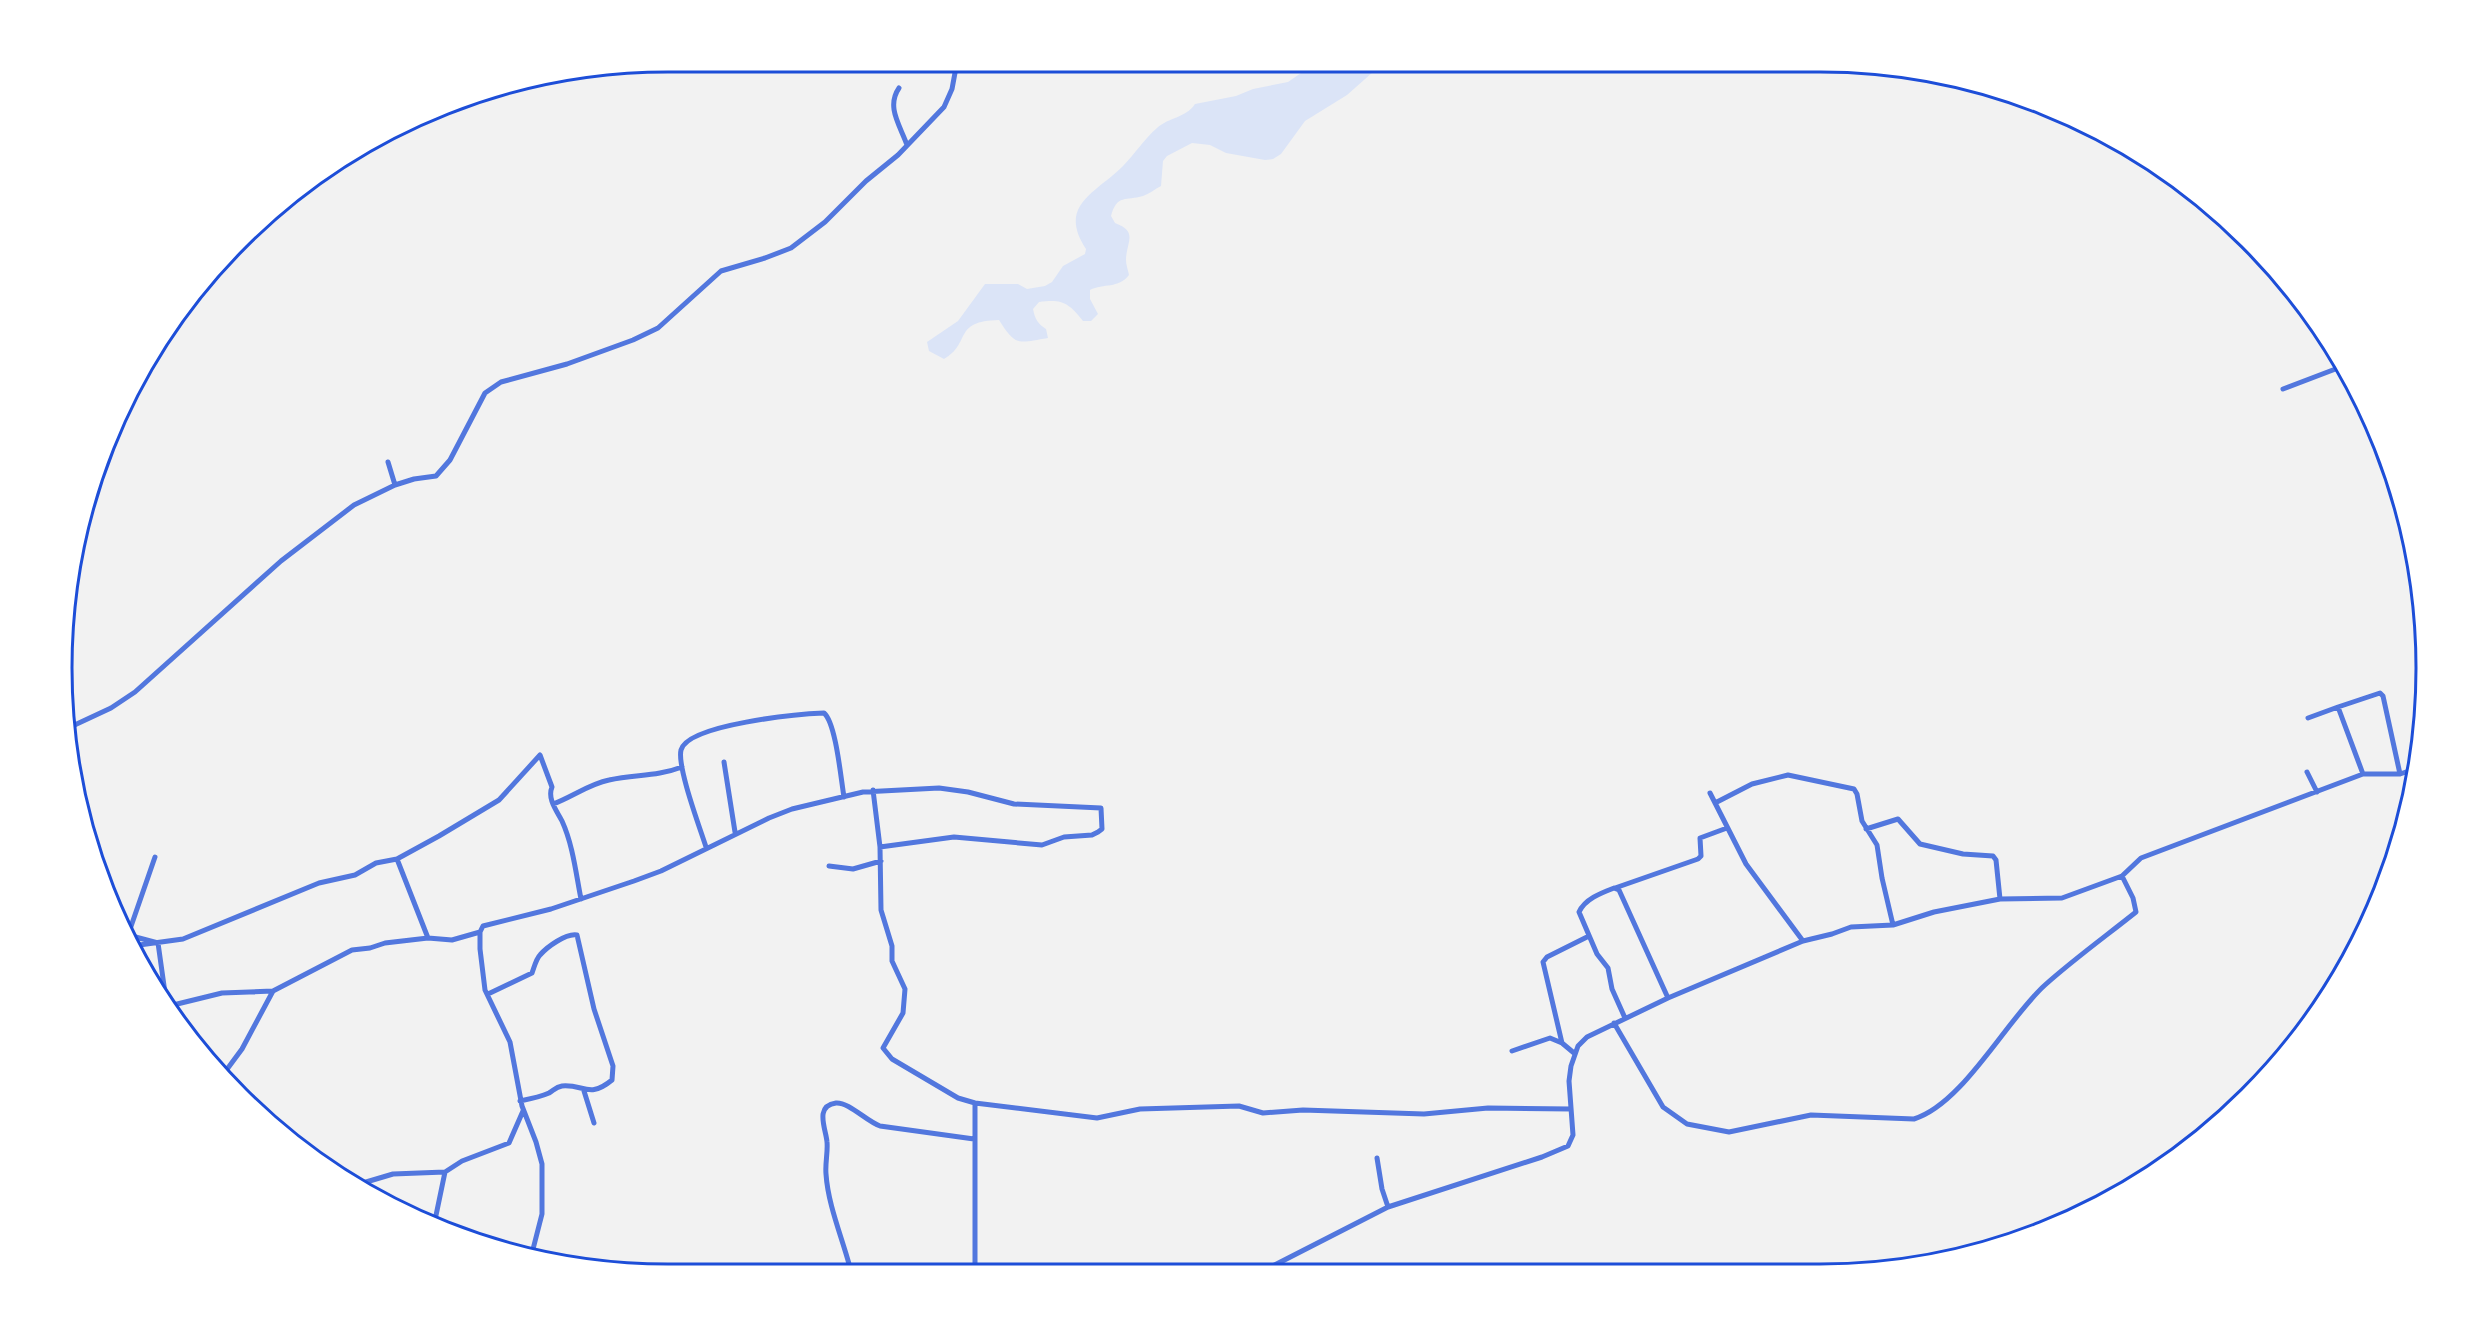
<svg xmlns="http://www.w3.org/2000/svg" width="2488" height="1336" font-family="'Asap Condensed',sans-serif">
<rect width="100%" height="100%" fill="#f2f2f2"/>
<path fill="#dbe4f7" d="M1317 62H1399L1391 68H1382L1373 72 1347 95 1305 121 1281 154 1273 159 1265 160 1226 153 1210 145 1192 143 1167 156 1163 161 1161 186C1155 189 1149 194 1143 196 1126 201 1117 194 1111 216L1115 223C1139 232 1126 242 1126 260 1126 265 1128 270 1129 275 1118 289 1104 283 1090 290V299L1098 314 1091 321H1083C1068 302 1062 299 1039 302L1033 309C1035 319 1038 324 1046 329L1048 338C1018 343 1016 347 999 320 952 321 972 343 944 359L929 351 927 342 958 321 985 284H1018L1027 289 1045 286 1052 282 1063 266 1085 254 1086 249C1057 205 1096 193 1123 166 1135 154 1144 139 1157 128 1169 117 1186 118 1195 104L1236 96 1253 89 1288 82Z"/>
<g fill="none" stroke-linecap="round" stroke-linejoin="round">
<path stroke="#5277de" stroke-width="5" d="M899 88C886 107 900 125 907 145
M2283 389 2346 365
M388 462 395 485
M2338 707 2380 693 2383 696 2400 774
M2308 718 2338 707 2363 774
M66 729 111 708 135 692 281 561 354 505 395 485 414 479 436 476 450 460 485 393 501 382 567 364 633 340 658 328 721 271 765 258 791 248 825 222 866 181 898 155 944 107 952 89 957 62
M724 762 735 832
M2307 772 2317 792
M873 790 880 847 881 910 892 946V961L905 989 903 1013 883 1048 892 1059 958 1098 975 1103 1097 1118 1140 1109 1239 1106 1263 1113 1303 1110 1424 1114 1488 1108 1571 1109
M1710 793 1746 864 1803 941
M1715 803 1752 784 1788 775 1854 789 1857 794 1862 821 1877 845 1882 878 1893 925
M553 804C572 797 589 784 609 780 635 774 656 777 682 767
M1866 829 1898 819 1920 844 1963 854 1993 856 1996 860 2000 899
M706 847C700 828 677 767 681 750 688 724 800 714 824 713 836 723 841 780 844 797
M155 857 128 935 158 943 167 1007
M829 866 853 869 881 861
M1615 888 1698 859 1701 856 1700 838 1727 828
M480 932 483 926 551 909 634 881 661 871 769 818 792 809 863 792 939 788 968 792 1014 804 1101 808 1102 829 1098 832 1092 835 1064 837 1042 845 954 837 880 847
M428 938 397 859 439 836 499 800 540 755 552 787C547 799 557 811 562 821 573 845 576 874 581 899
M132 946 183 939 319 883 355 875 376 863 397 859
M488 994 532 973C534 968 536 959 540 955 547 947 566 933 577 935L594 1009 613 1066 612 1080C589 1099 584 1084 562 1086 556 1087 554 1090 549 1093 540 1097 530 1099 520 1101
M165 1007 222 993 273 991 352 950 370 948 385 943 428 938 452 940 480 932V949L485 990 510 1042 522 1106 536 1142 542 1164V1214L531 1257
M1625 1018 1612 989 1608 968 1597 954 1579 912C1585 899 1601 893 1614 888L1619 890 1668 998
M1614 1023 1663 1107 1687 1124 1729 1132 1811 1115 1914 1119C1963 1104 2007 1019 2045 985 2074 959 2106 936 2136 912L2133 898 2122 876
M1562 1043 1543 962 1547 957 1589 936
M1512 1051 1550 1038 1562 1043 1574 1053
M222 1076 242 1049 273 991
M584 1091 594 1123
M1377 1158 1382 1189 1388 1207
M356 1185 393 1174 445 1172
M434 1225 445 1172 462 1161 509 1143 523 1111
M1263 1271 1388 1207 1542 1157 1568 1146 1573 1135 1569 1081 1571 1066 1578 1046 1587 1037 1668 998 1803 941 1832 934 1851 927 1893 925 1934 912 2000 899 2062 898 2122 876 2141 858 2363 774H2400L2415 769
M975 1272V1103
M853 1273 849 1264C841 1235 828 1204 826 1174 825 1163 828 1152 827 1142 826 1129 814 1106 836 1103 849 1102 866 1121 880 1126L974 1139"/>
</g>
<path d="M0 0H2488V1336H0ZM668 72H1820A596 596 0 0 1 2416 668V668A596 596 0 0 1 1820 1264H668A596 596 0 0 1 72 668V668A596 596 0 0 1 668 72Z" fill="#fff" fill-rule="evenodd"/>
<path fill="none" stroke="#1d4ed8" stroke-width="3" d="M668 72H1820A596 596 0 0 1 2416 668V668A596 596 0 0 1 1820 1264H668A596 596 0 0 1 72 668V668A596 596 0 0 1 668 72Z"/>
</svg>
